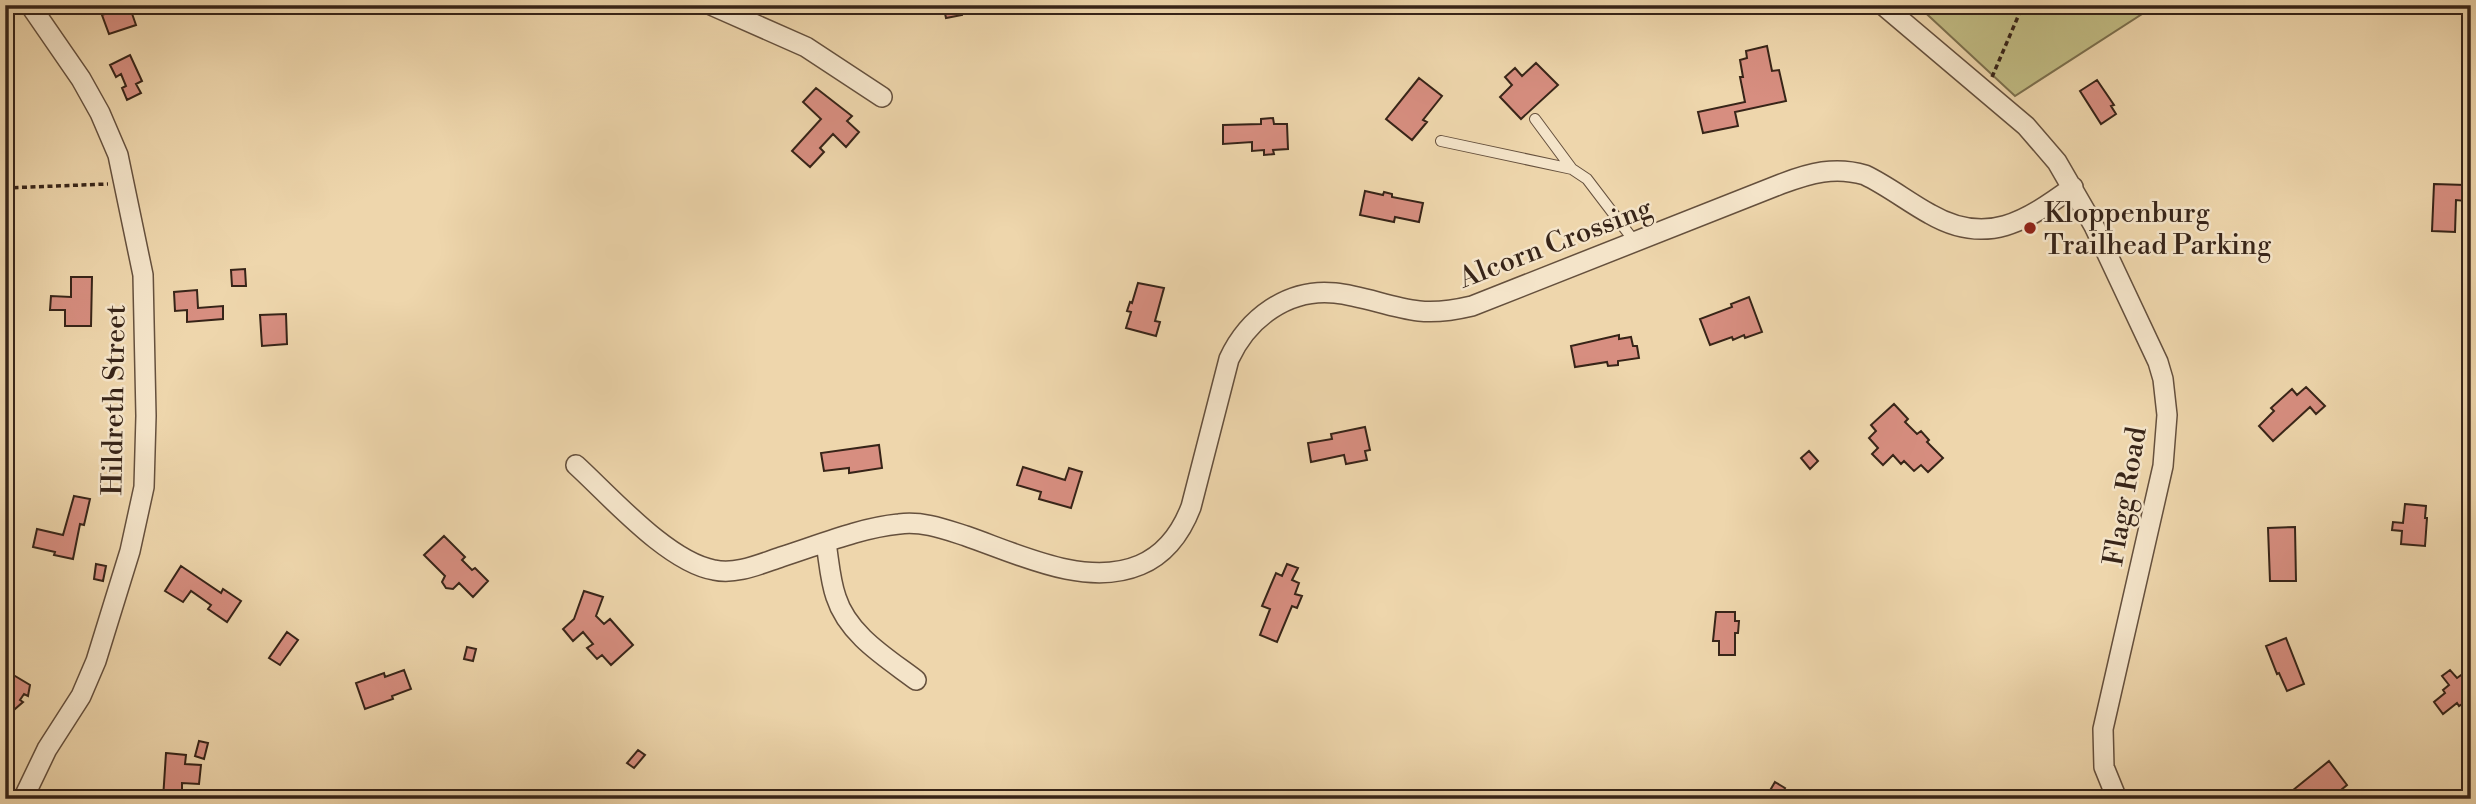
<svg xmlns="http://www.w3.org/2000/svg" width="2476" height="804" font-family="'Libre Bodoni',serif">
<rect width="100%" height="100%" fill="#eed6ac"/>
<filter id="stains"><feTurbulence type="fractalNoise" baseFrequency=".00286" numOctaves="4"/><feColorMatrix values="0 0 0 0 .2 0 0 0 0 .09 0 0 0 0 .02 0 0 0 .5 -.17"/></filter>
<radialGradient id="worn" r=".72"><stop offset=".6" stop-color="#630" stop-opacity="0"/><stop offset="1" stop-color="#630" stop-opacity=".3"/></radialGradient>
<path fill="#c1bc84" stroke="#7c704e" stroke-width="2" d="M1917 5H2156L2015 96Z"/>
<path fill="#d78e80" stroke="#372418" stroke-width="2" d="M120 5H129L136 25 109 34 102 15 121 8Z
M961 5 962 15 946 18 944 9Z
M1767 46 1772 71 1779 70 1786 101 1735 112 1738 126 1703 133 1698 112 1745 102 1740 77H1743L1740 60 1747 58 1746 51Z
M130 55 142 81 136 84 141 93 127 100 122 88 126 86 121 74 116 77 110 65Z
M1536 63 1558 85 1521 119 1500 97 1512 85 1505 77 1515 68 1522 76Z
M1419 78 1442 96 1423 120 1427 122 1412 140 1386 119Z
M2097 80 2114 105 2111 106 2116 114 2101 124 2080 91Z
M816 88 852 116 847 121 859 132 846 147 833 134 820 148 824 152 810 167 792 151 821 119 803 102Z
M1273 118 1274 124H1287L1288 149 1273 150 1274 154 1264 155V150L1252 151V142L1223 144V125L1261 124V119Z
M2434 184 2465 185V201L2456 200 2455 232 2432 231Z
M1365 191 1383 195 1384 192 1392 194V197L1423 203 1419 222 1395 217 1394 222 1360 215Z
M245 269 246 286H232L231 270Z
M71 277H92L91 326H65V310H50L51 296 71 297Z
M1138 283 1164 288 1155 321 1160 322 1156 336 1126 328 1131 312 1127 311 1130 302 1132 303Z
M197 290 198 308 223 306V319L187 322V310L175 311 174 292Z
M1749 297 1762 332 1745 338 1744 335 1733 340 1732 337 1710 345 1700 319 1732 307 1731 304Z
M286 314 287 344 262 346 260 315Z
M1619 335V339L1631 337 1633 346H1637L1639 358 1618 361V365L1608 366 1607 362 1575 367 1571 346Z
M2306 387 2325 406 2316 414 2310 407 2273 441 2259 426 2274 411 2271 408 2292 389 2297 395Z
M1894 404 1908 419 1905 422 1917 434 1921 431 1929 440 1927 442 1943 458 1928 472 1921 465 1914 471 1904 461 1901 464 1893 455 1883 465 1872 454 1878 448 1869 438 1876 431 1871 425Z
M1365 427 1370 450 1365 451 1367 460 1346 464 1344 455 1311 462 1308 443 1332 439 1331 434Z
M879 445 882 468 849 473V468L824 471 821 453Z
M1809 451 1818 461 1810 469 1801 458Z
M1023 467 1065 480 1069 468 1082 472 1071 508 1039 499 1041 492 1017 485Z
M74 496 90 499 84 525 80 524 73 559 54 555 55 552 33 547 37 529 63 535Z
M2405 504 2426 506 2425 518H2427L2425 546 2401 544 2402 531 2392 530 2393 522 2403 523Z
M2295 527 2296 581H2270L2268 528Z
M444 536 465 557 462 560 472 570 475 568 488 581 473 597 459 583 453 589 446 588 442 582 445 576 424 555Z
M96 564 106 566 103 581 94 579Z
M1287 564 1298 568 1292 580 1299 583 1295 594 1302 596 1297 608 1292 606 1277 642 1260 635 1270 609 1262 606 1276 573 1282 576Z
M181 566 221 593 223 589 241 601 227 622 208 609 211 605 191 591 183 602 165 591Z
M584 591 603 597 596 616 604 624 610 619 633 645 611 665 602 655 597 659 587 648 593 644 583 632 573 641 563 629 574 619Z
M1716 612H1735V621H1739L1738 633H1735V655H1719V641H1713Z
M287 632 298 640 280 665 269 658Z
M2286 638 2304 684 2287 691 2279 673 2277 674 2266 646Z
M467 647 476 649 473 661 464 659Z
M2471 668V698L2459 706 2457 703 2443 714 2434 702 2445 693 2443 690 2449 685 2442 676 2450 670 2457 678Z
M5 670 30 685 28 696 24 694 20 700 23 702 15 709 5 703V694L9 687 5 684Z
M404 670 411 689 392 696 393 699 365 709 356 683 384 673 385 677Z
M199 741 208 743 204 759 195 756Z
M638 750 645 755 634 768 627 763Z
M166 753 186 755 185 764 201 765 199 784 182 783V792H187V799H163Z
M2329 761 2347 785 2330 799H2290L2287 795Z
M1775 782 1785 788 1780 796 1784 799H1765Z"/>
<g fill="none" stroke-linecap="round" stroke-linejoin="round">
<defs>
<path id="service" d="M1535 119 1572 169
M1441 141 1572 169 1587 179 1635 242"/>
<path id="minor" d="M711 5 806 47 882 97
M1883 5 2026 126 2057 162 2094 226 2158 362 2163 379 2167 415 2163 466 2103 729 2104 767 2117 799
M576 465C611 497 668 562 714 570 736 575 760 564 781 557 819 545 859 528 899 524 923 521 944 529 966 536 1018 554 1086 588 1140 565 1166 554 1181 533 1191 507L1229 359C1248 318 1288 288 1335 293 1364 296 1391 308 1419 311 1437 313 1455 310 1472 306L1781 184C1810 173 1835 166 1865 175 1888 186 1908 202 1930 214 1987 247 2026 221 2073 187
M826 543C829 561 830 580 836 597 848 635 887 658 916 680
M23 799 47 749 81 696 96 661 130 551 144 487 146 416 143 275 118 155 100 113 81 79 30 5"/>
</defs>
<use href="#service" stroke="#65503d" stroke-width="12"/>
<use href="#minor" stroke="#65503d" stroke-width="22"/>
<path stroke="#372418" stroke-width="3.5" stroke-dasharray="5 3.5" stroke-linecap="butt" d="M1992 77 2023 5
M5 188 108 184"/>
<use href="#service" stroke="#f4e4c9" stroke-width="10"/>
<use href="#minor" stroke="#f4e4c9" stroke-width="19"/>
</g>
<circle fill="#8f2418" stroke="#f4e4c9" stroke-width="2.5" cx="2030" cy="228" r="7"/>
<g text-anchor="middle" stroke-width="5" stroke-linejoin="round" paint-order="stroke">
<g font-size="28" fill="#372418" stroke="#f4e4c9" text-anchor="start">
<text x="2044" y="222">Kloppenburg<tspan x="2044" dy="32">Trailhead Parking</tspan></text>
</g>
<g font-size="28" fill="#372418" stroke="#f4e4c9">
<text transform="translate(1555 242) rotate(-21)" y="10">Alcorn Crossing</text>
<text transform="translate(113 400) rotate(-89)" y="10">Hildreth Street</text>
<text transform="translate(2124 496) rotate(-80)" y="10">Flagg Road</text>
</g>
</g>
<rect width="2476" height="804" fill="none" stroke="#eed6ac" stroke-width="28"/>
<rect x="7" y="7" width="2462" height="790" fill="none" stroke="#372418" stroke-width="3.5"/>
<rect x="14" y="14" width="2448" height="776" fill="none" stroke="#372418" stroke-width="2"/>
<rect width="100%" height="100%" filter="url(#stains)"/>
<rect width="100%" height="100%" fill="url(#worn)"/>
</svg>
